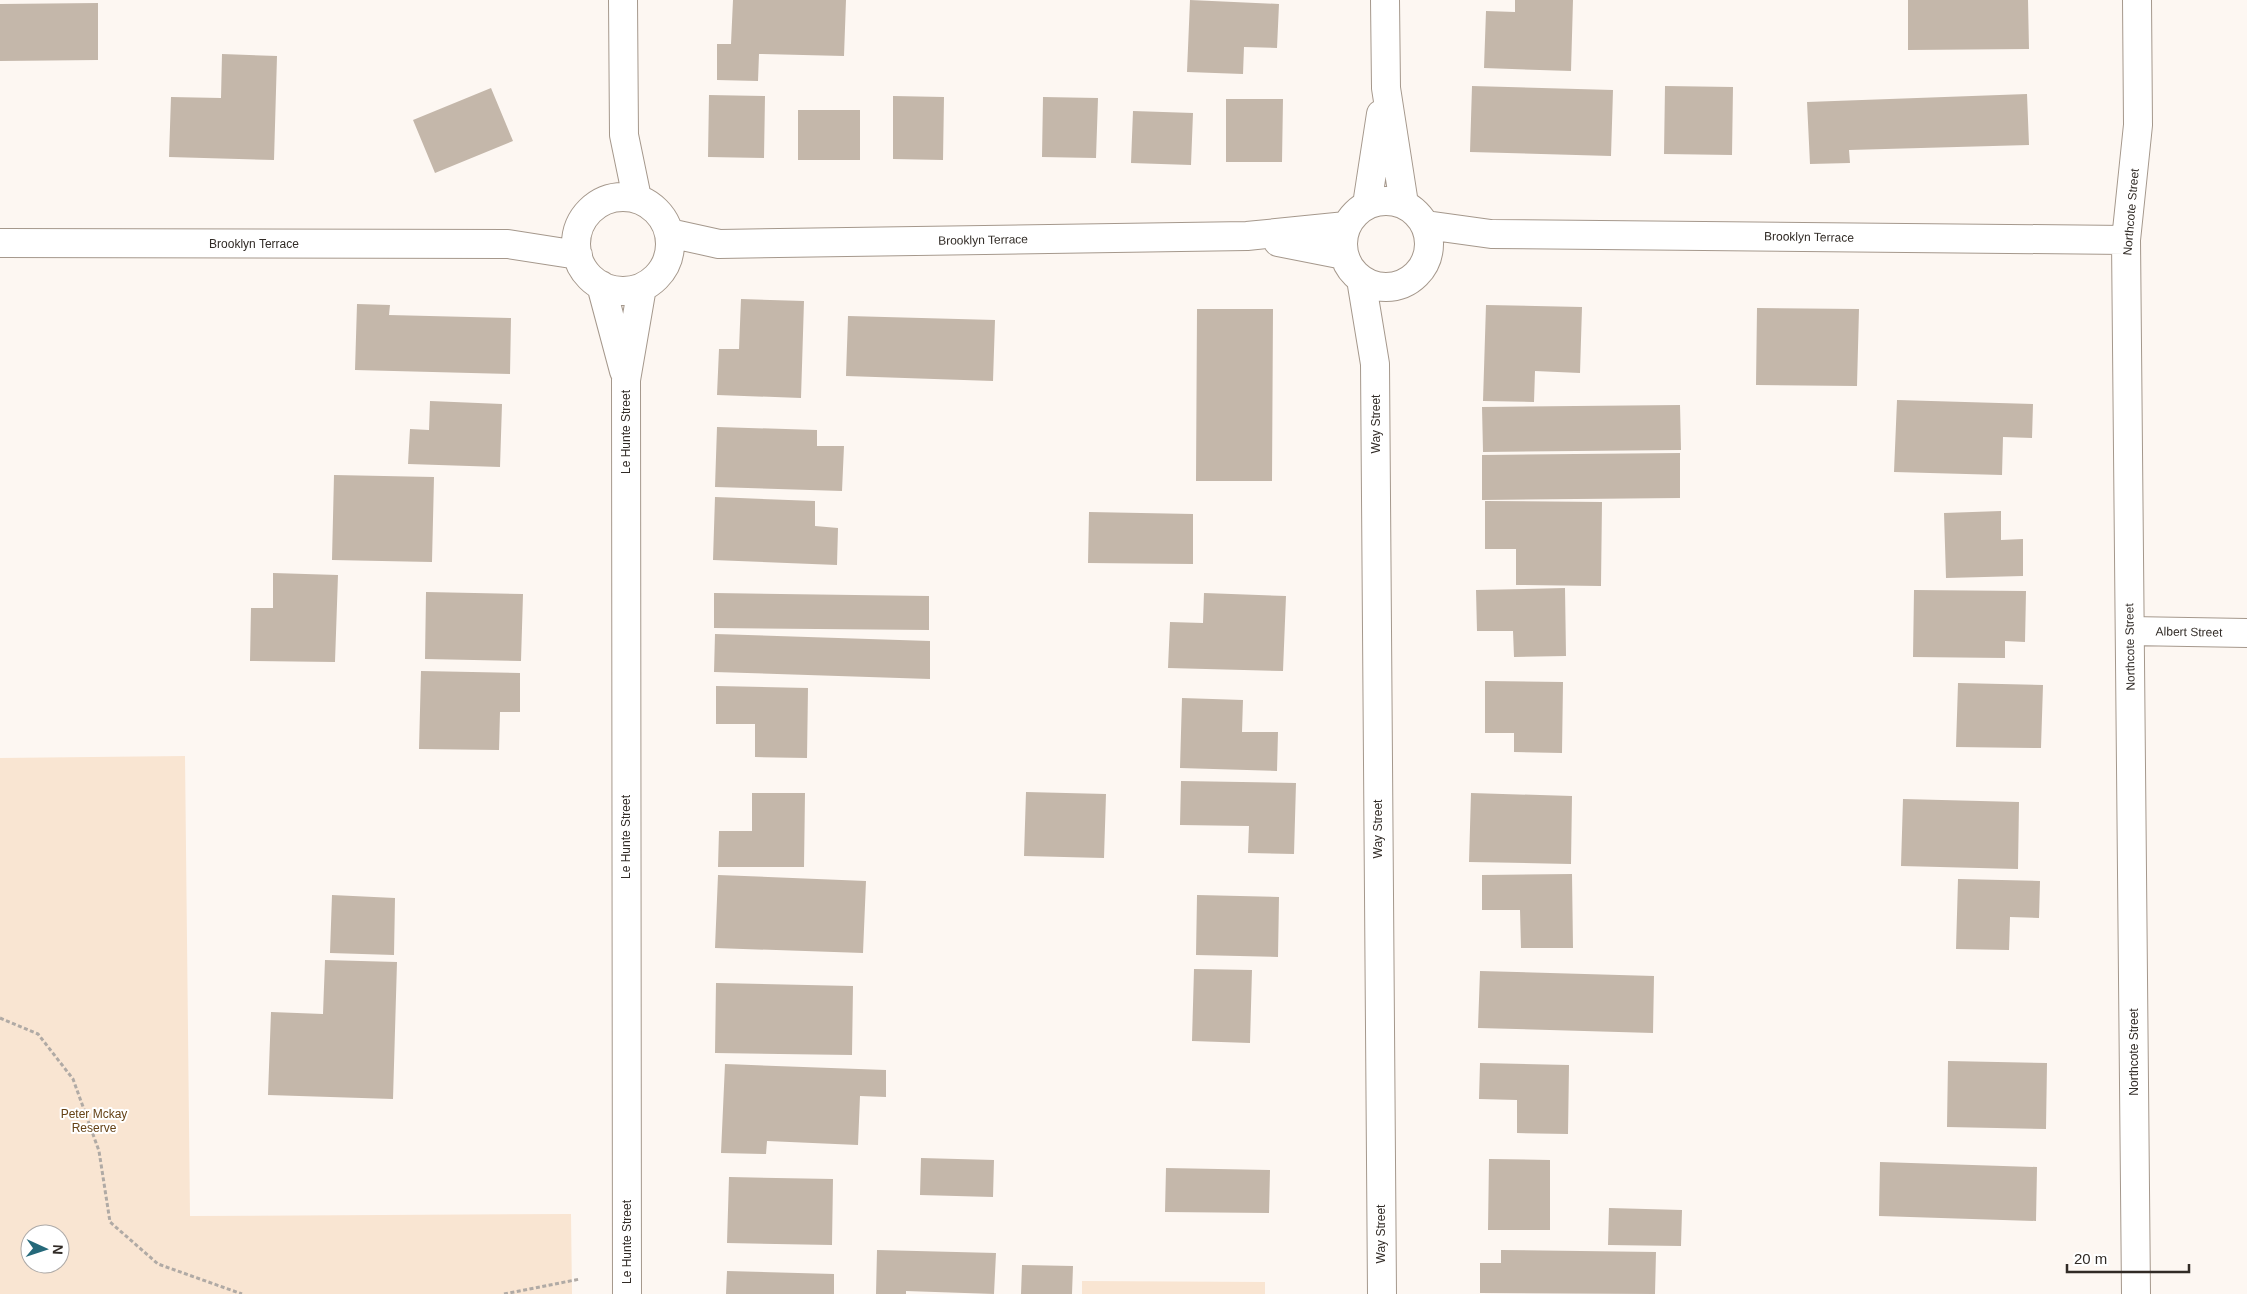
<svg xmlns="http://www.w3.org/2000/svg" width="2247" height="1294" font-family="Helvetica,sans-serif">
<rect width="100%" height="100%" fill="#fdf7f2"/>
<path fill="#f9e5d2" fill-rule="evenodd" d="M185 756 190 1216 571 1214 572 1294H0V758ZM30 1234H60V1264H30Z
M1082 1281 1265 1282V1294H1082Z"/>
<path fill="#c4b7aa" d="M733 0H846L844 56 759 54 758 81 717 80V44H731Z
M1190 0 1279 4 1277 48 1244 47 1243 74 1187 72Z
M1515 0H1573L1571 71 1484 68 1486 11 1515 12Z
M1908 0H2028L2029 49 1908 50Z
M98 3V60L0 61V4Z
M222 54 277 56 274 160 169 157 171 97 221 98Z
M1472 86 1613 90 1611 156 1470 152Z
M1665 86 1733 87 1732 155 1664 154Z
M491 88 513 141 435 173 413 120Z
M2027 94 2029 145 1849 150 1850 163 1810 164 1807 102Z
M709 95 765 96 764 158 708 157Z
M893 96 944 97 943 160 893 159Z
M1043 97 1098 98 1096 158 1042 157Z
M1226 99H1283L1282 162H1226Z
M798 110H860V160H798Z
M1133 111 1193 113 1191 165 1131 163Z
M741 299 804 301 801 398 717 395 719 349H739Z
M357 304 390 305 389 315 511 318 510 374 355 370Z
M1486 305 1582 307 1580 373 1535 371 1534 402 1483 401Z
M1757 308 1859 309 1857 386 1756 385Z
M1197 309H1273L1272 481H1196Z
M848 316 995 320 993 381 846 376Z
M1897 400 2033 404 2032 438 2003 437 2002 475 1894 472Z
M430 401 502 404 500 467 408 464 410 429 429 430Z
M1680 405 1681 450 1483 452 1482 407Z
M717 427 817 430V446H844L842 491 715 487Z
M1680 453V498L1482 500V455Z
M334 475 434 477 432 562 332 560Z
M715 497 815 501V526L838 528 837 565 713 560Z
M1485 501 1602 502 1601 586 1516 585V549H1485Z
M2001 511V540L2023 539V576L1946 578 1944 513Z
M1089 512 1193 514V564L1088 563Z
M273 573 338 575 335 662 250 661 251 608H273Z
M1565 588 1566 656 1514 657 1513 631H1477L1476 590Z
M1914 590 2026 591 2025 642 2005 641V658L1913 657Z
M426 592 523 594 521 661 425 659Z
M714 593 929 596V630L714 628Z
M1204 593 1286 596 1283 671 1168 668 1170 622 1203 623Z
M715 634 930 641V679L714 672Z
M421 671 520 673V712H500L499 750 419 749Z
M1485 681 1563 682 1562 753 1514 752V733H1485Z
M1958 683 2043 685 2041 748 1956 747Z
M716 686 808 688 807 758 755 757V724H716Z
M1182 698 1243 700 1242 732H1278L1277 771 1180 768Z
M1181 781 1296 783 1294 854 1248 853 1249 826 1180 825Z
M1026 792 1106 794 1104 858 1024 856Z
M752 793H805L804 867H718L719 831H752Z
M1471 793 1572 796 1571 864 1469 862Z
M1903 799 2019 802 2018 869 1901 866Z
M1572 874 1573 948H1521L1520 910H1482V875Z
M718 875 866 881 863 953 715 948Z
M1958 879 2040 881 2039 918 2010 917 2009 950 1956 949Z
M332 895 395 898 394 955 330 953Z
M1197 895 1279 897 1278 957 1196 955Z
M325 960 397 962 393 1099 268 1095 271 1012 323 1014Z
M1194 969 1252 970 1250 1043 1192 1041Z
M1480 971 1654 976 1653 1033 1478 1028Z
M716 983 853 986 852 1055 715 1053Z
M1948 1061 2047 1063 2046 1129 1947 1127Z
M1480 1063 1569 1065 1568 1134 1517 1133V1100L1479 1099Z
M725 1064 886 1070V1097L860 1096 858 1145 767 1141 766 1154 721 1153Z
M921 1158 994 1160 993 1197 920 1195Z
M1489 1159 1550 1160V1230H1488Z
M1880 1162 2037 1167 2036 1221 1879 1216Z
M1166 1168 1270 1170 1269 1213 1165 1212Z
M729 1177 833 1179 832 1245 727 1243Z
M1609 1208 1682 1210 1681 1246 1608 1245Z
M877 1250 996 1253 994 1294 906 1291V1294H876Z
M1501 1250 1656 1252 1655 1294 1480 1293V1263H1501Z
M1022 1265 1073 1266 1072 1294H1021Z
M727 1271 834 1274V1294H726Z"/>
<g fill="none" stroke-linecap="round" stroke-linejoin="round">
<defs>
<path id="minor" d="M623 0 624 135 637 198
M1385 0 1386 88 1404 204
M576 244a47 47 0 1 1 94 0a47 47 0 1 1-94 0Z
M1343 244a43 43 0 1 1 86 0a43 43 0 1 1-86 0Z
M1367 205 1381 114
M1426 225 1491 234 2126 240
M669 233 719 244 1247 236 1346 226
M1278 242 1344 255
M0 243 508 244 578 255
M1361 279 1375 364 1382 1294
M601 285 624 371
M2130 631 2247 633
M627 1294 626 380 642 287
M2136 1294 2126 240 2138 125 2137 0"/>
</defs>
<use href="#minor" stroke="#a5988c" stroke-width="30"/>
<path stroke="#b0aaa5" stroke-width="3" stroke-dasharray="4 2.5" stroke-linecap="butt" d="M0 1018 38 1034 73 1079 99 1151 110 1222 158 1264 242 1294
M504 1294 580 1279"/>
<use href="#minor" stroke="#fff" stroke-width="28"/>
</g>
<g text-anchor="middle" stroke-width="4" stroke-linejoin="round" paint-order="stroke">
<g font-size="12" fill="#312b26" stroke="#fff">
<text transform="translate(2131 212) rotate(-85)" y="4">Northcote Street</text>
<text transform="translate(1809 237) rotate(1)" y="4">Brooklyn Terrace</text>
<text transform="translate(983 240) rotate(-1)" y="4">Brooklyn Terrace</text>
<text x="254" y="248">Brooklyn Terrace</text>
<text transform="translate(1376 424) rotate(-90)" y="4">Way Street</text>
<text transform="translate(626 432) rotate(-90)" y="4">Le Hunte Street</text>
<text transform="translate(2189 632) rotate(1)" y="4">Albert Street</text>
<text transform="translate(2130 647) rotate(-91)" y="4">Northcote Street</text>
<text transform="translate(1378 829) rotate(-90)" y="4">Way Street</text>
<text transform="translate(626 837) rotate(-90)" y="4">Le Hunte Street</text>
<text transform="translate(2134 1052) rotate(-90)" y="4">Northcote Street</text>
<text transform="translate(1381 1234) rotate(-90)" y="4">Way Street</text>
<text transform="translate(627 1242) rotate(-90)" y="4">Le Hunte Street</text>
</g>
<g font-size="12" fill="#664317" stroke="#fff">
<text x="94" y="1118">Peter Mckay<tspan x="94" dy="14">Reserve</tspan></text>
</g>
</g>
<g transform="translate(45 1249) rotate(93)"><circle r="24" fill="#ffffff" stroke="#adaaa8"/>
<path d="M0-4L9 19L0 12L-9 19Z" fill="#25697a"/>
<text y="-8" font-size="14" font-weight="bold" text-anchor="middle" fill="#312b26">N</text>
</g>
<path d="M2067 1264v8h122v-8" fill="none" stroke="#312b26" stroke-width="2.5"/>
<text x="2074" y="1264" font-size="15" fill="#312b26" stroke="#ffffff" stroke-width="4" paint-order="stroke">20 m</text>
</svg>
